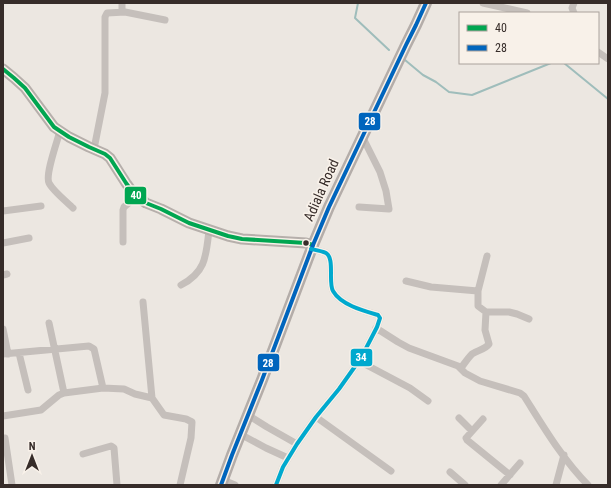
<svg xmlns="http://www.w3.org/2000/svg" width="611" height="488" font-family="'Roboto Condensed',sans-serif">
<rect width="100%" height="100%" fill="#ece7e1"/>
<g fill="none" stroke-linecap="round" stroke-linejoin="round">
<path stroke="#9fbdbb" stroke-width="2" d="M358 3 355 18 389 50
M405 60 423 75 436 82 449 92 472 95 551 63
M564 63 608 99"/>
<path stroke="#c5bfbb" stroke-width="7" d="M122 3V12
M483 3 527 13
M574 3 572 8 574 13
M598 52 608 59
M60 131C57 142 45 175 49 183 53 191 67 202 73 208
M94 149 105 93V17L107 13 125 12 165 20
M359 207 389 209 386 191 380 172 362 136
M3 211 41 206
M123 242V210L124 207 137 196
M3 243 29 238
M487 256 478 291V306L486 312H509L517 314 529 319
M3 275 7 274
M406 281 431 287 478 291
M181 285C206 272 206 256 209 230
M143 302 152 398
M49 323 64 393
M376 328 398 342 409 348 458 366 465 373 480 381 520 393 524 396C543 426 563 460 588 485
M3 329 8 354
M19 353 28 390
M3 354 89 346 94 349 103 388
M359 361 410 388 428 401
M461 368C464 364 468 358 472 354 477 350 485 350 489 344L485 330 486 312
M248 415 267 427 297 444
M3 416 41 410 59 395 64 393 103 388 124 389 135 394 152 398 164 415 186 419 192 422 191 438 180 485
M316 417 391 471
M459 418 472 431
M483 419 466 438 467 440 510 475
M240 434 266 448 288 458
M5 438 12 485
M83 454 111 446 114 448 117 485
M450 472 465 485
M223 480 235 485
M276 485 283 467 297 444 316 417 339 389 361 358 377 327 380 318 378 315C364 311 341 305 333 291 328 283 335 258 326 253 322 251 316 250 311 249
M501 485 520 463
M556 485 564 455"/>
<path stroke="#b6afab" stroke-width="11" d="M3 69 14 78 25 88 54 127 69 137 89 147 105 154 110 158 126 183 134 194 146 203 161 209 189 223 228 236 242 239 306 243 313 245"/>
<path stroke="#b4ada9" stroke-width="12" d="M221 485 232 455 262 380 313 245 329 207 406 45 416 25 426 3"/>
<defs>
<path id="bus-1" d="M3 69 14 78 25 88 54 127 69 137 89 147 105 154 110 158 126 183 134 194 146 203 161 209 189 223 228 236 242 239 306 243 313 245"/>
<path id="bus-2" d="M221 485 232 455 262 380 313 245 329 207 406 45 416 25 426 3"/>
<path id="bus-3" d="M276 485 283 467 297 444 316 417 339 389 361 358 377 327 380 318 378 315C364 311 341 305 333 291 328 283 335 258 326 253 322 251 316 250 311 249"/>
</defs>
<use href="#bus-1" stroke="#f8f1e9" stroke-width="7"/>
<use href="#bus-2" stroke="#f8f1e9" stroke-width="7"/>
<use href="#bus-3" stroke="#f8f1e9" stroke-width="7"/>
<use href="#bus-1" stroke="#00a651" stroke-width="4"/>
<use href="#bus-2" stroke="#0065bd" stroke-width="4"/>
<use href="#bus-3" stroke="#00a9ce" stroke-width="4"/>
</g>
<circle fill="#362c29" stroke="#f8f1e9" stroke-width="1.5" cx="306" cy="243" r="3.5"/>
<g text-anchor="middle" stroke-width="3.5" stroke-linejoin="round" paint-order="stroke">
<g font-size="14" fill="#362c29" stroke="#f8f1e9">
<text transform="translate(321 190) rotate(-66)" y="5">Adiala Road</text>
</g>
</g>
<g stroke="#f8f1e9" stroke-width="1.5">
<rect x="358" y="112" width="23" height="19" rx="4" fill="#0065bd"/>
<rect x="124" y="186" width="23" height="19" rx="4" fill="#00a651"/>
<rect x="350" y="348" width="23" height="19" rx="4" fill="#00a9ce"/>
<rect x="257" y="353" width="23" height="19" rx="4" fill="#0065bd"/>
</g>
<g font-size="11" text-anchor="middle" font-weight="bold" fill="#fff">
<text x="370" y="125">28</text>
<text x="136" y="199">40</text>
<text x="361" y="361">34</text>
<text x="268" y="367">28</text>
</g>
<rect width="611" height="488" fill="none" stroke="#362c29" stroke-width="8"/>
<rect x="459" y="12" width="140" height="52" fill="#f8f1e9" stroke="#aaa29c"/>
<rect x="467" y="25" width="20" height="6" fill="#00a651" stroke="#aaa29c"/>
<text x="495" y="32" font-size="12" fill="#362c29">40</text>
<rect x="467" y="45" width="20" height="6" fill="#0065bd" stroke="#aaa29c"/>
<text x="495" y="52" font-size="12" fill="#362c29">28</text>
<g transform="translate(32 456)" stroke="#f8f1e9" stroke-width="3" paint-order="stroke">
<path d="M0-3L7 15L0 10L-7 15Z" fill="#362c29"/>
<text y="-6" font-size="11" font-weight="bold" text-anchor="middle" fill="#362c29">N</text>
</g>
</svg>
